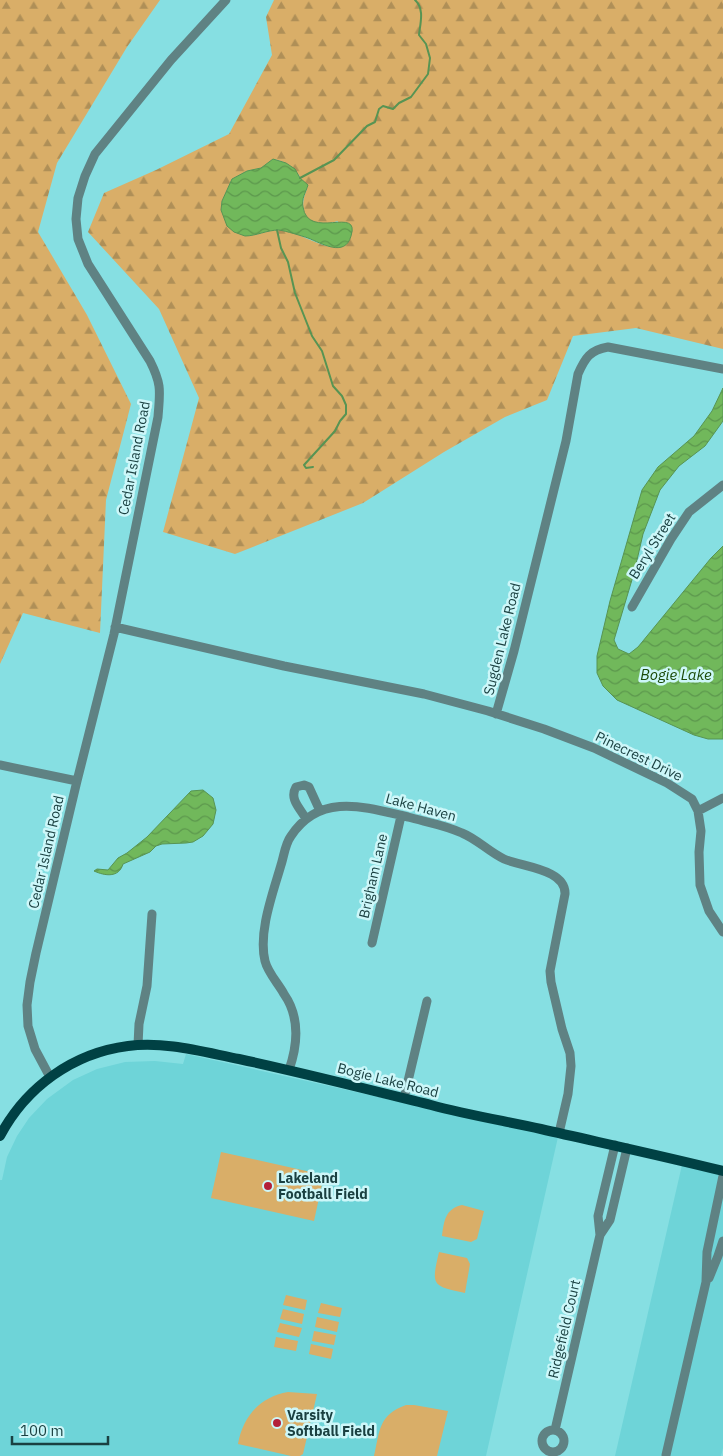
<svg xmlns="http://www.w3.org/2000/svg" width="723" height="1456" font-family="'IBM Plex Sans',sans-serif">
<defs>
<pattern id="forest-firs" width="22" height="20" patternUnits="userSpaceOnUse" patternTransform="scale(1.25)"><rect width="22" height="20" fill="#d9ae68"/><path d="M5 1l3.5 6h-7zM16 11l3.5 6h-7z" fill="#af8f57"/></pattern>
<pattern id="water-waves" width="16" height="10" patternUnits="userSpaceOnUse" patternTransform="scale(1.25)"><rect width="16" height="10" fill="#71b85b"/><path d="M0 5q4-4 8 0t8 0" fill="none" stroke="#5c974d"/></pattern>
</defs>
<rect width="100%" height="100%" fill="#86dfe2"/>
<path fill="#6ed4d8" d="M186 1054 558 1137 486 1456H0V1180H2L7 1157 17 1136 29 1118 47 1099 73 1080 97 1069 125 1062 155 1061 183 1064Z
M682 1165 723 1175V1448L721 1456H615Z"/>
<path fill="#d9ae68" d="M221 1152 324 1175 314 1221 211 1198Z
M462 1205 484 1211 477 1239 471 1242 442 1236C444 1221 445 1209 462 1205Z
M439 1252 467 1258 470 1264 465 1293C432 1286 431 1286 439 1252Z
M286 1295 307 1300 305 1310 283 1305Z
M321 1303 342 1308 340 1317 318 1313Z
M283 1309 304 1314 302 1324 280 1319Z
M317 1317 339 1322 337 1332 315 1327Z
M280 1323 302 1328 299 1337 277 1332Z
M314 1331 336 1335 334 1345 312 1341Z
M276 1337 298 1341 296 1351 274 1347Z
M311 1344 333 1349 331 1359 309 1354Z
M288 1392 317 1394 303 1454 300 1456H291L238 1444C243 1416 260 1397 288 1392Z
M406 1405H414L448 1411 437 1456H374C380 1431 378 1415 406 1405Z"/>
<path fill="url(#forest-firs)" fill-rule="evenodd" d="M0 0H160L127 47 57 163 38 232 87 315 131 404 106 500 100 633 23 613 0 664Z
M274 0H723V349L636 328 573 336 547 400 505 417 444 452 363 503 235 554 163 532 199 398 159 309 88 232 104 193 156 170 229 134 272 55 266 17ZM273 159C291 162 300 174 307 189 300 204 301 224 322 224 327 224 333 222 338 221L331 247C314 244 298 232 281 230 269 229 257 236 245 236L221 210 222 201 232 179 247 171 261 168Z"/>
<path fill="url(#water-waves)" stroke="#579453" d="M273 159 286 163 295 169 300 178 308 185C306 192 301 199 303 207 308 241 361 205 351 236 345 258 321 243 308 238 302 236 286 231 279 230 267 230 256 236 245 236L234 232 227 226 221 210 222 201 232 179 247 171 261 168Z
M723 388V421L705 446 679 466 660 490 643 534 634 573 614 640 618 649 629 654 638 647 711 558 723 546V739H708L694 735 617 700 603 686 597 673V656L610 601 642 490 658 467 694 436 712 411Z
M203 790 213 798 216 810 213 824 203 836 193 842 186 843 162 844 156 846 150 852 123 864C119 878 105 876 94 871L97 869 108 870 118 858 127 853 147 837 191 791Z"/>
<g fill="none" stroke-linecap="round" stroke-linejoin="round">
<path stroke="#579453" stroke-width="2" d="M300 178 334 160 367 126 375 122 379 109 383 106 393 109 399 103 411 97 428 74 430 58 426 44 419 35C420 24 425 9 415 0
M277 230 281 248 288 262 295 293 312 336 322 351 333 386 342 396 346 405V414L340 421 335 431 304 465 306 468 313 467"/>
<path stroke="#5f8283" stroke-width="9" d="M632 607 671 539 689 512 723 485
M115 627 284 666 424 694 488 711 544 729 594 748 667 783 692 799 698 811 701 831 699 852 700 885 709 911 723 932
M496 714 514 651 566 441 578 374C585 358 590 350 608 347L723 369
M0 765 77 781
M698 811 723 798
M306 819C300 808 289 799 296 787L304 785 309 787 320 811
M372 943 401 816
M138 1045 139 1024 147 986 152 914
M289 1070C298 1044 300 1017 284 994 278 983 268 973 265 961 258 932 273 893 281 865 284 856 285 844 291 836 320 792 365 807 408 817 426 822 445 825 462 833 477 839 489 852 504 859 522 867 566 869 565 894L550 971 551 982 562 1029 570 1053 571 1066 568 1094 559 1133
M50 1077 35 1049 28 1026 27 1005 30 982 36 953 77 781 114 634 158 417C160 391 162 385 150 361L88 264 78 239 76 219 78 198 85 176 95 154 171 60 226 0
M404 1098 427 1001
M600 1235 610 1220 627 1148
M709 1278 718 1256 723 1241
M555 1430 600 1235 598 1216 615 1145
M542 1441a11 11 0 1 1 22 0a11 11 0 1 1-22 0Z
M666 1455 706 1282 707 1252 723 1176"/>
<path stroke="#004144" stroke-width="10" d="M0 1136C26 1087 73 1053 128 1046 165 1041 203 1052 239 1059 304 1073 367 1089 431 1105 468 1115 505 1121 541 1129 602 1143 663 1156 723 1171"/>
</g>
<g fill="#b32038" stroke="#cdf7f9" stroke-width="2">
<circle cx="268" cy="1186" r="5"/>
<circle cx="277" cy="1423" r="5"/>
</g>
<g text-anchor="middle" stroke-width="5" stroke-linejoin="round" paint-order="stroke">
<g font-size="14" fill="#1a4041" stroke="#cdf7f9">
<text transform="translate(134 458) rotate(-79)" y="5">Cedar Island Road</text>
<text transform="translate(652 546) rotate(-58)" y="5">Beryl Street</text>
<text transform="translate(502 639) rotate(-76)" y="5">Sugden Lake Road</text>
<text transform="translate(639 756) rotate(26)" y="5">Pinecrest Drive</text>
<text transform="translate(421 807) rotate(15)" y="5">Lake Haven</text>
<text transform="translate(46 852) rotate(-77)" y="5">Cedar Island Road</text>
<text transform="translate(373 876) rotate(-77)" y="5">Brigham Lane</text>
<text transform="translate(388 1080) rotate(14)" y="5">Bogie Lake Road</text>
<text transform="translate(564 1329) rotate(-77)" y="5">Ridgefield Court</text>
</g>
<g font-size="14" font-weight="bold" fill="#1a4041" stroke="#cdf7f9" text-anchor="start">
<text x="278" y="1183">Lakeland<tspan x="278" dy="16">Football Field</tspan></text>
<text x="287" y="1420">Varsity<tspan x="287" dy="16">Softball Field</tspan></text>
</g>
<g font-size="15" font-style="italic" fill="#1a4907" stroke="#cdf7f9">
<text x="676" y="680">Bogie Lake</text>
</g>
</g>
<path d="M12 1436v8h96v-8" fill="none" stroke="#1a4041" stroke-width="2.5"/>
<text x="20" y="1436" font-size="15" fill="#1a4041" stroke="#cdf7f9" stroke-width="4" paint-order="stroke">100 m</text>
</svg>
